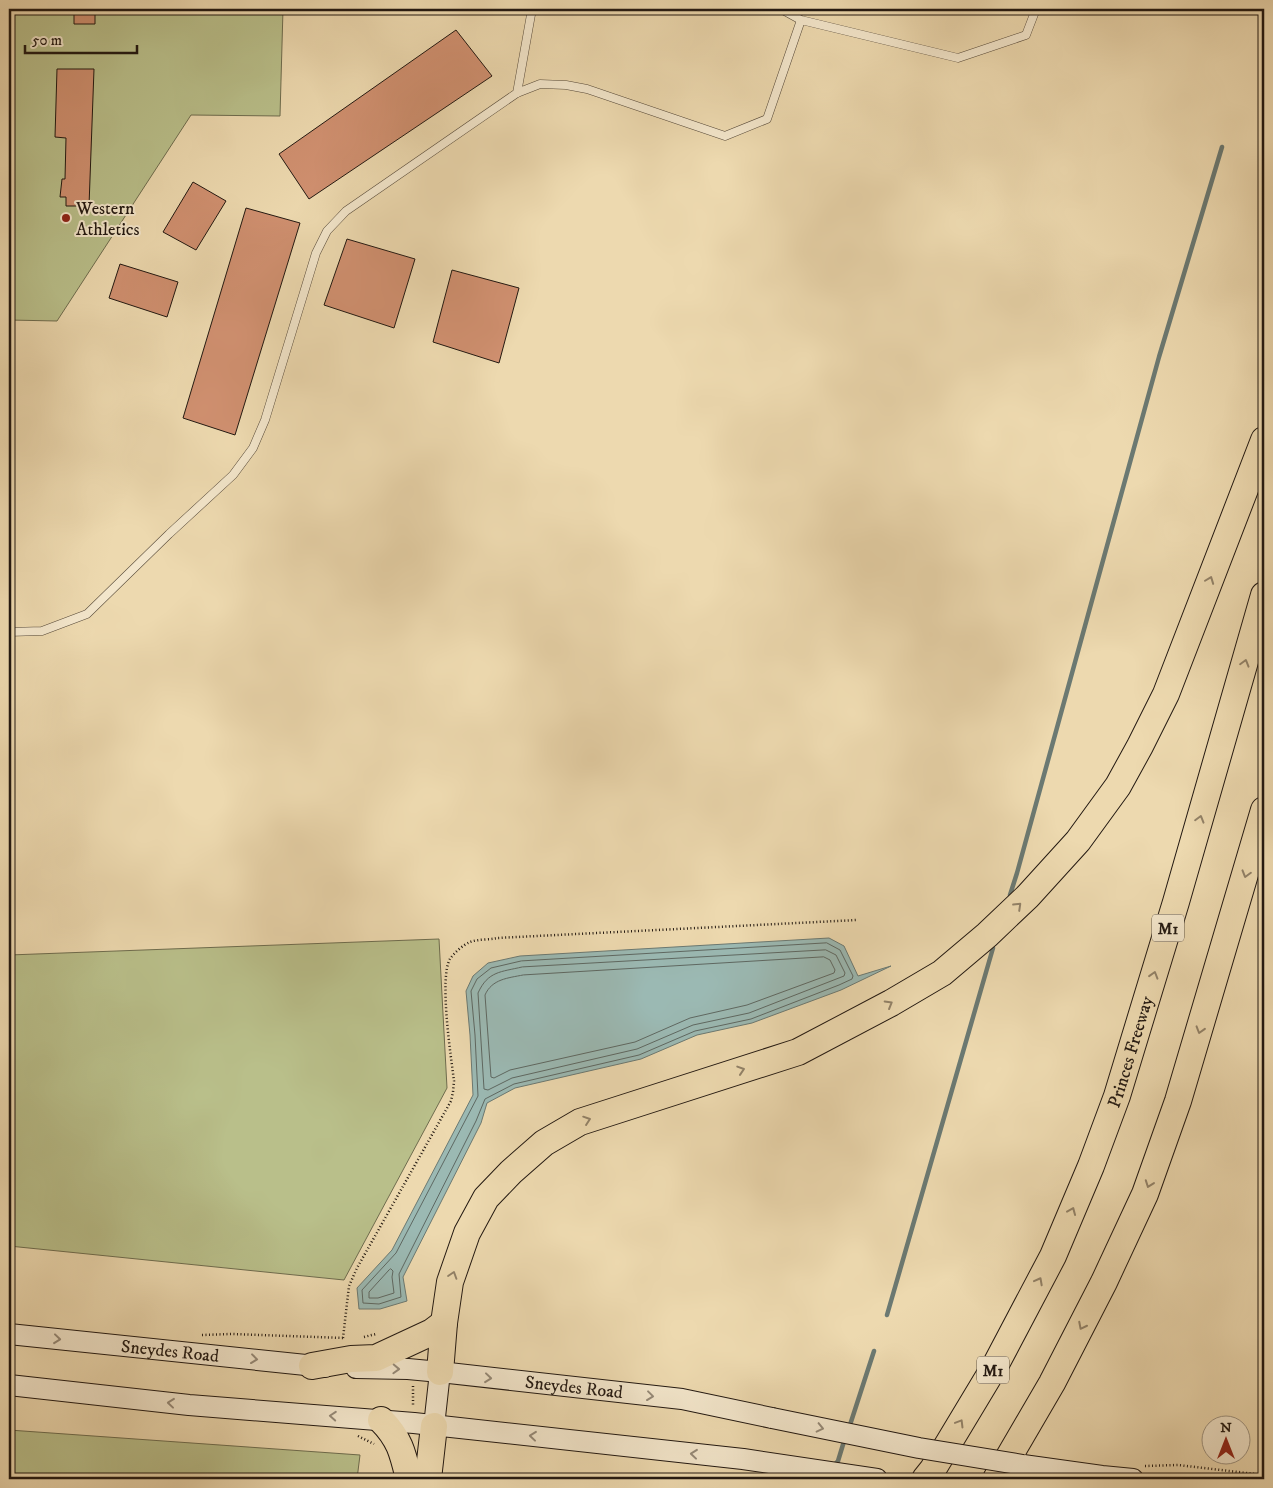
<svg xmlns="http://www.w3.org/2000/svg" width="1273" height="1488" font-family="'IM FELL DW Pica',serif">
<rect width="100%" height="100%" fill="#edd9af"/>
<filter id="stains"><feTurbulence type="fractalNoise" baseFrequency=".004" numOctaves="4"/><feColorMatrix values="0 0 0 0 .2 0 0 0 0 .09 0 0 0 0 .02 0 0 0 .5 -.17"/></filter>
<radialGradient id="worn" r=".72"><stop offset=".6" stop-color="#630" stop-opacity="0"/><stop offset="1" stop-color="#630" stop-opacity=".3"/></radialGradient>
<path fill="#b9bf8a" stroke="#6e6c4e" d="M9 9H283L280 116 191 115 57 321 9 320Z
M439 939 447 1088 344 1280 9 1246V955Z
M9 1430 360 1455 357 1479H9Z"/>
<path fill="#9bb9b3" stroke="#6b7972" d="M829 938 844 946 858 976 891 966 841 990 752 1023 697 1035 641 1059 515 1088 487 1103 481 1123 403 1277 407 1301 380 1309H359L357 1288 392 1250 473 1095 470 1035 466 991 473 976 488 963 520 956Z"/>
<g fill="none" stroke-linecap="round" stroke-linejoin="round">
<path stroke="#5e6862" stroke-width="1" d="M827 943 840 950 853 976 852 979 839 985 751 1019 695 1031 639 1055 514 1084 485 1099 476 1121 399 1274 401 1297 379 1304 363 1303 362 1290 396 1253 478 1096 475 1035 471 991 477 979 491 968 521 961Z
M826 950 836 955 845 973 844 976 749 1013 693 1025 637 1049 512 1078 488 1090 484 1089 478 993C488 971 501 972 522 967Z
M824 957 830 960 835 970 834 973 747 1005 690 1018 635 1042 510 1070 494 1078 491 1077 485 995C492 979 508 978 523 975Z
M391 1269 393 1271 392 1277 394 1293 378 1298H369V1292L389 1270Z"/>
<path stroke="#6b7972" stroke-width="4.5" d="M1010 895 1017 873 1159 357 1222 147
M887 1315 993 948
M849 1428 874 1351
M832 1467 838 1461 845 1438"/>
</g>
<path fill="#d09070" stroke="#221811" d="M74 9H95V24H74Z
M456 30 492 76 309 199 279 154Z
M57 69H94L89 206H66V197H60L62 179H65L66 138 55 137Z
M193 182 226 201 196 250 163 232Z
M246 208 300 223 235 435 183 418Z
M347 239 415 259 394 328 324 305Z
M120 264 178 282 167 317 109 298Z
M452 270 519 288 499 363 433 342Z"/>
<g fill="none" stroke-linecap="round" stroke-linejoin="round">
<defs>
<path id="service" d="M781 9 801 20 958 58 1026 35 1036 9
M517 93 532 9
M9 632 42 631 87 614 169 534 233 475 253 448 265 420 316 253 327 231 346 211 517 93 540 84 566 85 587 89 725 136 767 119 801 20"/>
<g id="secondary">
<path id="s1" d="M9 1334 325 1367"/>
<path id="s2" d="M356 1368 408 1369 440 1372 682 1399 772 1418"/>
<path d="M9 1385 189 1405 414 1423 743 1459 877 1479"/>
<path d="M434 1426 440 1372"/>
<path d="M1023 1465 1102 1476 1133 1479"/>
</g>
<g id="motorway">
<path d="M312 1366 351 1359 376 1358 432 1332 444 1323"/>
<path d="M440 1372 444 1323 450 1282 467 1233 486 1198 511 1172 544 1143 580 1122 798 1052 891 1003 942 973 987 935 1028 896 1078 841 1118 786 1140 746 1166 694 1264 440"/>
<path d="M381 1420C400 1439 403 1454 409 1479"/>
<path d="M428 1479 434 1426"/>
<path id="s3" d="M925 1479 933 1469 995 1366 1053 1256 1091 1166 1117 1096 1176 902 1264 595"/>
<path d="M996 1479 1052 1383 1104 1282 1145 1194 1178 1101 1264 810"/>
</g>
</defs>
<use href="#service" stroke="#554838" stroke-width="9"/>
<use href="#secondary" stroke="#221811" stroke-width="22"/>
<use href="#motorway" stroke="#221811" stroke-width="28"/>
<path stroke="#221811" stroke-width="2.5" stroke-dasharray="1 2.5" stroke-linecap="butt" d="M202 1335 231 1334 344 1338
M364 1337 376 1334
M343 1338 349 1286 357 1268 451 1101 453 1092 454 1081C451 1057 439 978 450 959 454 953 463 945 470 942 478 939 489 940 497 938L857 920
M413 1386V1406
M358 1436 374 1444
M1145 1466 1178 1465 1264 1475"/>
<use href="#service" stroke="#f3e6cb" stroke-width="8"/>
<use href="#secondary" stroke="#f3e6cb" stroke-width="20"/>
<use href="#motorway" stroke="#edd9af" stroke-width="26"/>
<defs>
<path id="secondary-bridge" d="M772 1418 919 1448 1023 1465"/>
</defs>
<use href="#secondary-bridge" stroke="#221811" stroke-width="22" stroke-linecap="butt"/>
<use href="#secondary-bridge" stroke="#f3e6cb" stroke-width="20"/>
</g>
<defs><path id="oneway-chevron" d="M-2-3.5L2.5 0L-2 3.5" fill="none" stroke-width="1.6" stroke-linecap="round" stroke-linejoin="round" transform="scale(1.25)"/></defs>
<g stroke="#928268">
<use href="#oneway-chevron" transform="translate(1210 580) rotate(-69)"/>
<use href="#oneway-chevron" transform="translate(1245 663) rotate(-74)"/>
<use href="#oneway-chevron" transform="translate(1200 819) rotate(-74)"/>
<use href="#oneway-chevron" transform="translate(1246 874) rotate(106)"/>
<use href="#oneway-chevron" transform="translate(1018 906) rotate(-44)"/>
<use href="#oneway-chevron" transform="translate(1154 975) rotate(-73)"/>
<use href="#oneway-chevron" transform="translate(889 1004) rotate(-30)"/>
<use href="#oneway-chevron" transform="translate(1200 1030) rotate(107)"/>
<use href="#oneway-chevron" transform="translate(741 1070) rotate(-18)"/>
<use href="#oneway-chevron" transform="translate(587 1120) rotate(-19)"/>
<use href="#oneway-chevron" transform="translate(1149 1184) rotate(110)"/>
<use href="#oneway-chevron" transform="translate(1072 1211) rotate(-67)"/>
<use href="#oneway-chevron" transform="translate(453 1275) rotate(-72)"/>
<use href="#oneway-chevron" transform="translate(1039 1281) rotate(-62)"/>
<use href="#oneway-chevron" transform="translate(1082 1326) rotate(117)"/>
<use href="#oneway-chevron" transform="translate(960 1423) rotate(-59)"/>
</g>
<g stroke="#958977">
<use href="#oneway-chevron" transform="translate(57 1339) rotate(6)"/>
<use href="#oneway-chevron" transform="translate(254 1359) rotate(7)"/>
<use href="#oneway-chevron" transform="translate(396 1369) rotate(2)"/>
<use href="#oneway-chevron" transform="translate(488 1378) rotate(6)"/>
<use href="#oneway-chevron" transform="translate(650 1396) rotate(7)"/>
<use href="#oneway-chevron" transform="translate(171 1403) rotate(-174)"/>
<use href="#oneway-chevron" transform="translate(333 1416) rotate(-176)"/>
<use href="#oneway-chevron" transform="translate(820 1428) rotate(13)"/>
<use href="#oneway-chevron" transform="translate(533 1436) rotate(-174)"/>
<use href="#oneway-chevron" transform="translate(694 1454) rotate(-174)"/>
</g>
<circle fill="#8f2418" stroke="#f3e6cb" stroke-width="2" cx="66" cy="218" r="5"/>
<g text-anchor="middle" stroke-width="4" stroke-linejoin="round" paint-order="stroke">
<g fill="#f3e6cb" stroke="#615649" stroke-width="1">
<rect x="1152" y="914.5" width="32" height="27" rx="4"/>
<rect x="977" y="1356.5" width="32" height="27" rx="4"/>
</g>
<g font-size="16" font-weight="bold" fill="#221811">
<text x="1168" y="934">M1</text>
<text x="993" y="1376">M1</text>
</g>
<g font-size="18" fill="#221811" stroke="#f3e6cb" text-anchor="start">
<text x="76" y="214">Western<tspan x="76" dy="21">Athletics</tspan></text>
</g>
<g font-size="18" fill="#221811" stroke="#f3e6cb">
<text dy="6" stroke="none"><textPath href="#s3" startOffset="476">Princes Freeway</textPath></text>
<text dy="6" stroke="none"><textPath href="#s1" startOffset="162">Sneydes Road</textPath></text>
<text dy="6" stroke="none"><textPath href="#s2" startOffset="219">Sneydes Road</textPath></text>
</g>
</g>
<rect width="1273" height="1488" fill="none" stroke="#edd9af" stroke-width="30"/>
<rect x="10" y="10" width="1253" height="1468" fill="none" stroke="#221811" stroke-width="2.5"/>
<rect x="15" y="15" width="1243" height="1458" fill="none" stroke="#221811"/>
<g transform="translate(1226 1440)"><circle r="24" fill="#f3e6cb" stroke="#9f9481"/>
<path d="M0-4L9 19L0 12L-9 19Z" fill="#8f2418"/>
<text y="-8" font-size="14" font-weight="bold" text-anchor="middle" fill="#221811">N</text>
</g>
<path d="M25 45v8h112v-8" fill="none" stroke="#221811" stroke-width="2.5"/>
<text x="32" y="45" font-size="15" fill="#221811" stroke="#f3e6cb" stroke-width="4" paint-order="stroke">50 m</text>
<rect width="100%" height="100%" filter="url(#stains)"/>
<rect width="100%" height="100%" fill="url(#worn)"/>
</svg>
